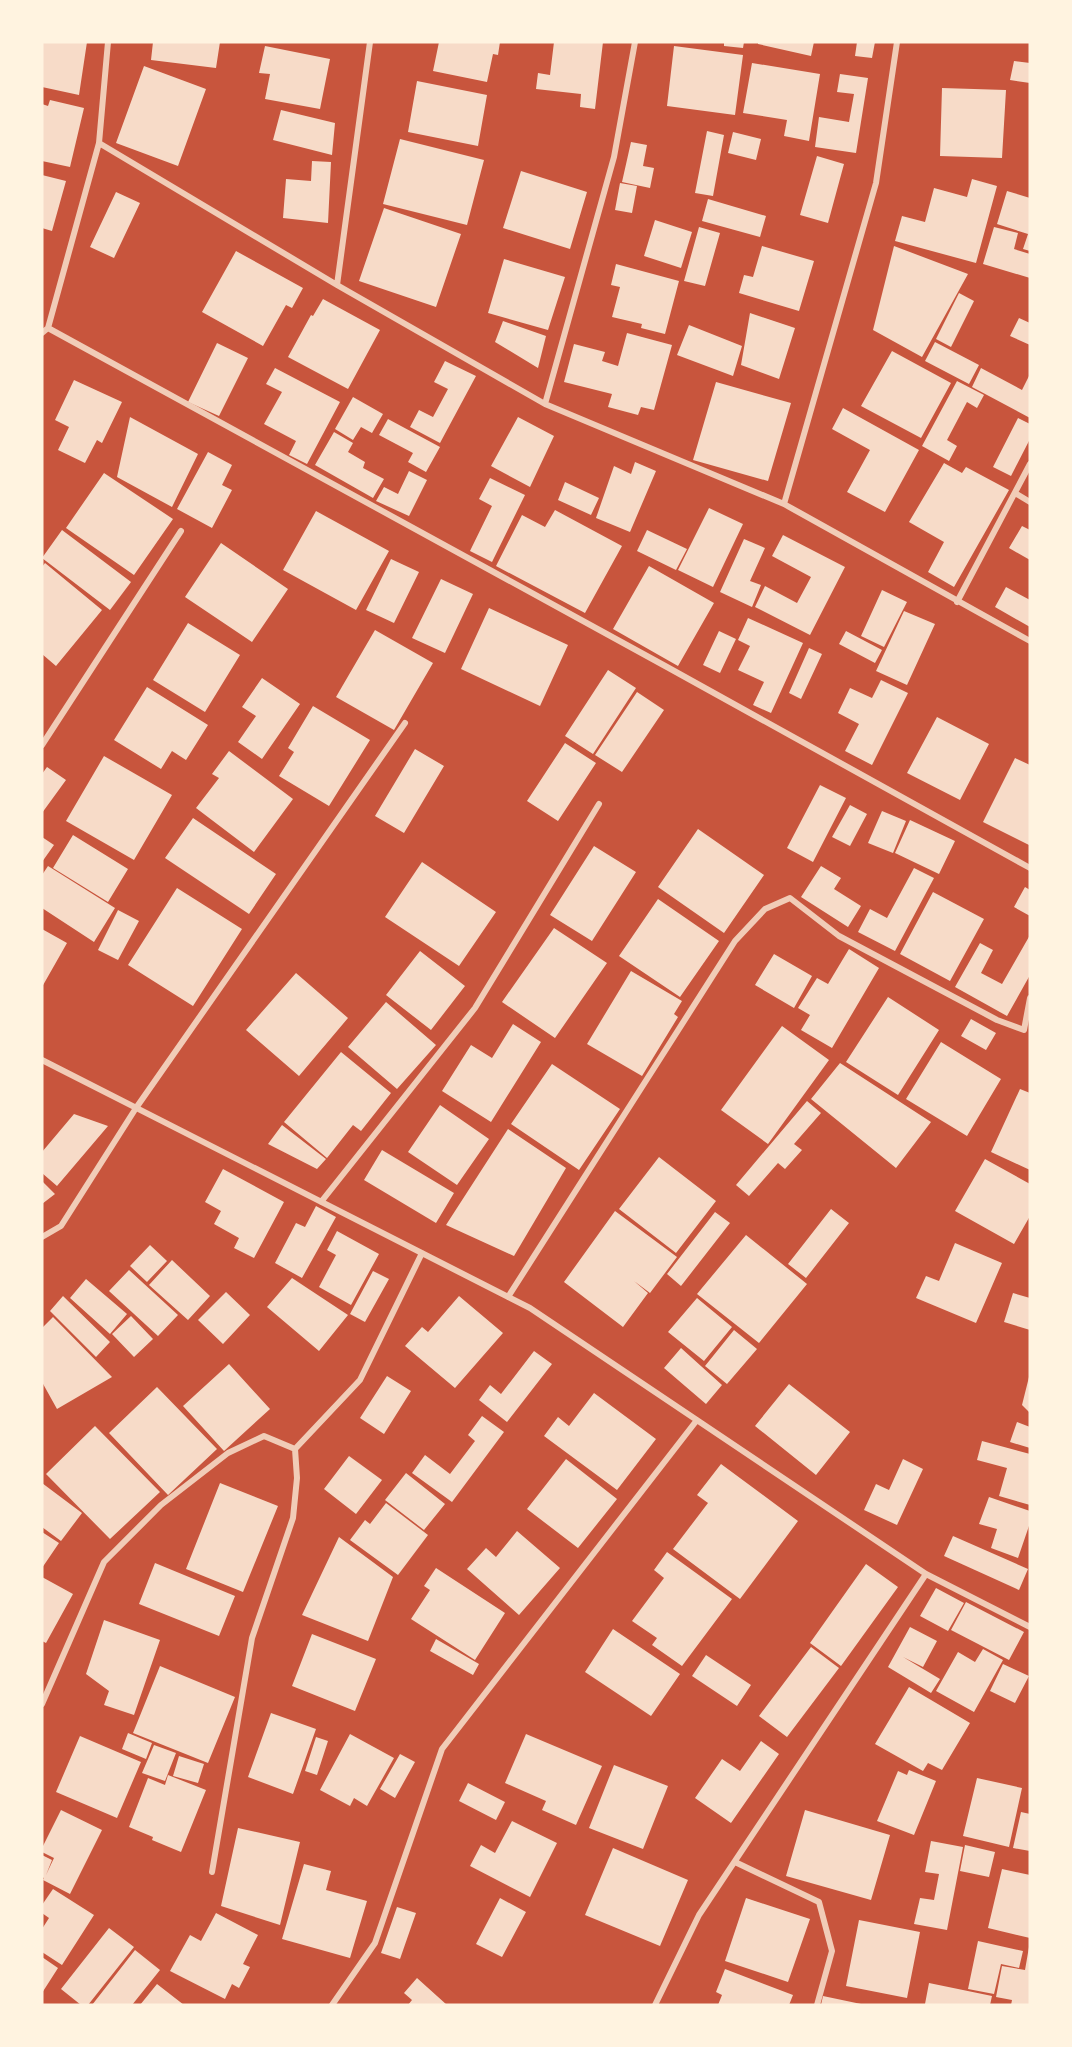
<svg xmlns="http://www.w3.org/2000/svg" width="1072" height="2047" font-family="'PT Sans',sans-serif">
<rect width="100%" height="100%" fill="#c8553d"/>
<path fill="#f7dbc8" d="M42 42H87L79 95 42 87Z
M153 42H220L216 68 151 60Z
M439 42H500L498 55 493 54 487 82 433 71Z
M554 42H603L595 109 580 107 581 94 536 89 538 73 550 75Z
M724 42H744L743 48 724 46Z
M758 42H814L811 56 758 44Z
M857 42H875L872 58 855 56Z
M265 46 330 59 320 109 265 99 270 74 259 73Z
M674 46 743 55 735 115 667 106Z
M1014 61 1030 63V83L1010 80Z
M752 63 820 74 809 141 784 136 787 120 743 113Z
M144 66 206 89 178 166 116 143Z
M840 74 868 78 856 153 815 147 819 117 849 122 854 94 837 92Z
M417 81 487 95 478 146 408 132Z
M942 88 1006 90 1002 158 940 156Z
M50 100 84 108 70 167 42 161V104L48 106Z
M281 110 335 123 332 155 273 140Z
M707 131 724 135 713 196 695 193Z
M733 132 761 139 756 160 728 153Z
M400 139 484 160 467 225 383 204Z
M631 142 647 145 643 166 654 168 650 188 622 182Z
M817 156 844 164 828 223 800 215Z
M312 161 331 162 328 223 283 218 286 179 311 181Z
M521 171 587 192 570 249 503 228Z
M42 175 66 181 52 231 42 228Z
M972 179 997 186 976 263 895 241 902 216 925 222 934 188 967 197Z
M620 183 637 186 632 213 615 210Z
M1007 191 1030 198V251L1023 249 1028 234 997 224Z
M116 192 140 203 114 258 90 247Z
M708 199 766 216 760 237 702 221Z
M384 208 461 234 436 307 359 281Z
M655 220 692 232 681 268 644 256Z
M699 227 720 233 705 286 684 281Z
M994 227 1018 233 1014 249 1030 254V278L983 264Z
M762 246 814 261 799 311 739 293 744 275 753 277Z
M894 246 968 274 922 357 873 330Z
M236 251 303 288 292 308 286 305 263 346 202 312Z
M504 259 565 277 548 330 488 313Z
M616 264 679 281 665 334 641 328 642 324 612 317 620 287 611 285Z
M959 293 974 301 951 347 936 339Z
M323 299 380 330 348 389 288 357 311 315 313 316Z
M750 313 795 328 779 379 741 365Z
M1019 318 1030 323V345L1010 336Z
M503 321 546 336 538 368 495 342Z
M689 325 742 346 733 376 677 355Z
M627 333 672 345 654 410 641 407 638 415 608 407 612 394 564 382 574 344 605 352 602 361 618 366Z
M935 342 979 365 969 384 925 361Z
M217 343 248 358 219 416 188 402Z
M892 351 951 383 921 438 861 406Z
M445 361 476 376 440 443 410 427 419 410 433 417 448 389 434 382Z
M275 368 340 402 307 464 289 455 296 441 264 424 282 392 266 384Z
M981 368 1022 390 1030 374V418L972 387Z
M74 380 122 402 102 443 97 440 85 463 58 450 69 427 55 420Z
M957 381 984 395 977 408 967 402 947 440 957 446 949 461 922 446Z
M716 382 791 403 768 481 693 460Z
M353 397 383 414 372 433 361 427 353 440 335 429Z
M843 408 919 450 885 512 847 492 870 450 832 429Z
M130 417 198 454 172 507 117 477Z
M518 417 554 436 530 487 491 466Z
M1018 418 1030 424V439L1011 476 993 467Z
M388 419 440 447 426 472 408 462 413 453 379 435Z
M334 432 353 443 348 452 365 462 363 468 384 479 373 498 315 465Z
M208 452 232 465 222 485 232 490 212 528 177 509Z
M635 462 656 471 630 532 596 518 614 466 631 474Z
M944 463 962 473 966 467 1009 490 954 587 928 572 944 542 909 522Z
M409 471 427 480 409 516 376 501 384 487 398 494Z
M104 473 173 519 134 575 66 528Z
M490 478 525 495 492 562 470 551 492 506 479 499Z
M565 482 599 498 591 515 558 500Z
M709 508 743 524 713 587 678 570Z
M555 510 622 546 585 613 496 566 522 515 545 527Z
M316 511 389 551 356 610 283 570Z
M1022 526 1030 530V560L1009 548Z
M62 530 131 582 110 610 42 558Z
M647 530 687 549 676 570 637 551Z
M783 535 845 567 810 635 755 607 765 586 797 603 811 577 772 556Z
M744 539 765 548 750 581 761 585 752 607 720 592Z
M221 543 288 589 252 642 185 597Z
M391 559 419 572 394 623 366 610Z
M45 563 102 610 56 666 42 654V567Z
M649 566 714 603 678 666 613 629Z
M441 579 473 594 445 653 412 638Z
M1006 587 1030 600V627L995 607Z
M882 590 907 602 884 647 861 636Z
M489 608 568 645 540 706 461 669Z
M904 611 935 624 907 685 876 671Z
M748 618 803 643 771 713 753 705 764 682 738 670 750 646 738 640Z
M188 623 240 655 205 712 153 680Z
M375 630 433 663 394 730 336 697Z
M719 631 736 639 720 673 703 665Z
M846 631 882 650 875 663 839 644Z
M809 648 822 654 801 699 789 693Z
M608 670 636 688 593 754 565 736Z
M262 678 300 704 262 759 238 742 256 716 242 707Z
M881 680 908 693 872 765 845 751 859 724 838 713 850 688 872 698Z
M147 687 208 725 186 760 172 751 161 769 114 740Z
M637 692 664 710 622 772 595 755Z
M313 706 370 740 329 806 279 776 294 752 288 748Z
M937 717 989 744 960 800 907 773Z
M565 743 596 763 558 821 527 801Z
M415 749 444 766 404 833 375 816Z
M229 751 293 799 254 852 196 808 219 778 212 774Z
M104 756 172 795 134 860 66 821Z
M1015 758 1030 765 1029 845 983 822Z
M47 767 66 780 42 813V774Z
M820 785 846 798 813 862 787 848Z
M850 805 867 814 850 846 832 837Z
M882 811 906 821 893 853 868 843Z
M193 818 276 874 249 914 165 858Z
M910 820 955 841 939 874 895 853Z
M698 829 764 875 724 933 658 887Z
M73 835 128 869 108 902 53 868Z
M42 837 54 845 42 862Z
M594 846 636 872 592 941 550 915Z
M422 862 496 912 459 966 385 917Z
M48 866 115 908 94 942 42 908V875Z
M821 866 841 878 834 889 861 906 848 927 801 897Z
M914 868 934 878 895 951 858 932 870 909 887 918Z
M1025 887 1030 890V916L1014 907Z
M177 888 242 929 193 1006 128 965Z
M933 892 984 919 950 981 900 954Z
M658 899 719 941 680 997 619 956Z
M118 910 139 921 118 960 98 950Z
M554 928 607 963 555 1038 502 1002Z
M42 929 67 943 42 987Z
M1030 935V975L1007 1016 955 987 980 943 993 950 981 973 1002 984Z
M849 949 879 968 832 1048 801 1030 810 1015 798 1008 817 978 828 984Z
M420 951 465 986 431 1030 386 995Z
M774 954 812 976 794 1008 755 985Z
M631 971 682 1001 674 1014 678 1017 642 1076 587 1044Z
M296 973 348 1018 299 1076 246 1030Z
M888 997 939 1030 898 1095 846 1062Z
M386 1002 436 1045 397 1089 348 1047Z
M971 1019 996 1033 986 1050 961 1036Z
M513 1024 541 1042 491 1122 442 1091 471 1045 492 1058Z
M782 1026 829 1060 768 1144 721 1110Z
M941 1042 1001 1079 967 1136 906 1099Z
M341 1052 391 1093 361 1131 353 1125 327 1158 284 1122Z
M840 1063 931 1122 896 1168 811 1099Z
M552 1064 620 1109 579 1170 511 1124Z
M1020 1089 1030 1093V1170L991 1152Z
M807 1101 821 1113 794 1144 802 1150 785 1169 778 1163 749 1196 736 1185Z
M440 1105 489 1139 457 1185 408 1152Z
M74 1114 108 1126 57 1186 42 1173V1152Z
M282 1125 326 1159 317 1169 268 1144Z
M508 1129 566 1168 514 1256 446 1225Z
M382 1150 454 1193 436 1223 364 1180Z
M659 1157 716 1201 676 1253 619 1209Z
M985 1159 1030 1184V1216L1014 1244 955 1211Z
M223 1169 284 1202 254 1258 234 1248 239 1238 214 1224 221 1211 205 1202Z
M42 1181 55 1194 42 1204Z
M316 1206 336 1217 302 1278 275 1263 296 1223 305 1227Z
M831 1209 849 1223 806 1278 788 1264Z
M615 1211 677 1257 650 1293 634 1281 648 1293 623 1327 564 1282Z
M715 1212 730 1223 681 1286 667 1274Z
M337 1231 379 1254 351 1305 319 1287 336 1255 327 1250Z
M746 1235 807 1284 759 1343 697 1294Z
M955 1243 1002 1263 976 1323 916 1298 926 1276 939 1281Z
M150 1245 167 1261 147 1282 130 1266Z
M172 1260 210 1296 188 1320 149 1285Z
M129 1270 178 1315 158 1336 109 1291Z
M373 1271 389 1279 365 1322 350 1314Z
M292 1278 348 1315 319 1351 267 1307Z
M86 1279 127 1314 110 1334 70 1298Z
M226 1292 250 1315 223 1344 198 1320Z
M1013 1293 1030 1298V1330L1004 1322Z
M63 1296 110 1342 96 1357 50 1311Z
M459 1296 503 1333 455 1388 405 1346 422 1327 428 1332Z
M697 1298 732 1327 704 1361 668 1332Z
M131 1316 153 1339 134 1357 112 1334Z
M53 1317 112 1377 57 1409 42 1382V1328Z
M734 1330 757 1349 727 1384 705 1366Z
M681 1348 722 1385 706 1404 664 1368Z
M534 1351 552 1364 507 1422 479 1400 490 1385 501 1394Z
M229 1364 270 1409 224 1451 183 1406Z
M387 1376 411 1391 384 1434 360 1418Z
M1029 1377H1030V1413L1022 1405Z
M789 1384 850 1432 816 1475 755 1426Z
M157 1387 217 1449 168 1495 109 1433Z
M594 1393 656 1439 617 1490 544 1436 558 1417 569 1426Z
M482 1416 504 1432 452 1502 412 1473 425 1455 450 1474 475 1441 468 1435Z
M1017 1422 1030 1427V1448L1010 1442Z
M95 1426 160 1492 110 1539 46 1474Z
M982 1441 1030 1454V1505L999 1496 1007 1468 977 1460Z
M349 1456 382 1480 356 1514 324 1489Z
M566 1459 617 1499 578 1548 527 1509Z
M903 1459 923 1469 897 1525 864 1510 876 1484 889 1490Z
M721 1464 798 1521 740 1599 673 1549 708 1503 697 1495Z
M406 1473 445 1504 424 1530 385 1500Z
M42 1483 82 1513 61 1541 42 1527Z
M220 1483 278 1506 243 1592 186 1569Z
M989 1497 1030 1511V1523L1018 1558 991 1548 997 1529 979 1524Z
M386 1503 428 1535 398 1575 350 1540 365 1520 370 1524Z
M517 1531 560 1568 519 1615 467 1569 486 1548 496 1557Z
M42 1532 59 1543 42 1568Z
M953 1536 1028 1569 1019 1590 944 1556Z
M339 1537 393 1577 368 1641 302 1615Z
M667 1552 732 1599 682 1666 652 1645 657 1638 632 1621 664 1578 654 1570Z
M155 1563 235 1596 219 1636 139 1604Z
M866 1564 898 1587 841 1666 810 1643Z
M436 1568 505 1613 475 1660 411 1619 430 1590 424 1586Z
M42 1577 73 1594 46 1643 42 1641Z
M936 1588 964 1603 948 1631 920 1616Z
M966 1602 1024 1632 1009 1660 951 1630Z
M104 1620 160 1640 134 1715 104 1705 109 1691 86 1674Z
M910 1627 937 1641 923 1667 903 1657 940 1679 931 1693 888 1667Z
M613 1629 680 1674 651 1716 585 1672Z
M312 1634 376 1659 355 1711 292 1686Z
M436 1639 479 1664 473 1675 430 1651Z
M811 1647 839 1668 787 1737 759 1716Z
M983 1649 1003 1660 974 1712 936 1691 958 1652 975 1662Z
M706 1655 751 1685 737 1706 692 1676Z
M1003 1664 1029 1676 1015 1703 990 1691Z
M160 1666 235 1697 208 1763 133 1733Z
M909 1687 970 1723 942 1770 928 1763 923 1771 875 1744Z
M271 1713 316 1729 293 1794 248 1777Z
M128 1733 152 1743 146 1759 122 1749Z
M350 1734 394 1758 367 1806 354 1798 350 1806 320 1790Z
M526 1734 602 1766 576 1825 542 1810 546 1801 505 1783Z
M80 1736 141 1762 117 1818 56 1792Z
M316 1737 328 1741 317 1775 305 1771Z
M761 1741 779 1754 731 1823 695 1798 722 1759 740 1771Z
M154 1745 176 1753 165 1781 142 1773Z
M400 1754 415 1762 395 1798 380 1789Z
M179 1756 204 1764 198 1783 173 1776Z
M614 1765 668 1786 643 1849 589 1828Z
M909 1770 936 1781 914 1835 877 1821 898 1771 907 1775Z
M168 1775 206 1790 181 1852 152 1840 153 1837 129 1827 148 1778 165 1785Z
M977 1778 1022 1788 1009 1847 963 1836Z
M468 1783 505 1802 496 1820 459 1801Z
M61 1810 102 1830 70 1894 43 1880 44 1878 42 1877V1855L52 1860 46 1875 54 1858 42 1852V1848Z
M805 1810 890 1835 871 1900 786 1876Z
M1021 1812 1030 1814V1851L1013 1848Z
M512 1821 557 1843 530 1897 470 1866 481 1845 495 1853Z
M238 1828 300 1842 280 1925 221 1906Z
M931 1841 963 1847 947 1930 914 1924 920 1898 934 1900 939 1874 925 1872Z
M965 1845 995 1852 989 1877 960 1871Z
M613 1848 688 1880 660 1946 585 1915Z
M304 1864 331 1871 326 1890 367 1901 350 1958 282 1939Z
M1002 1869 1030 1875V1938L988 1928Z
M53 1889 94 1915 62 1965 42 1952V1929L49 1918 42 1913V1905Z
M500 1898 526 1912 502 1957 476 1944Z
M746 1898 810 1919 788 1982 725 1961Z
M397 1907 416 1913 400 1959 381 1953Z
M216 1913 258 1935 243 1964 250 1967 239 1988 232 1984 225 1999 170 1971 190 1935 201 1941Z
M859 1920 920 1932 907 1998 846 1986Z
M109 1928 134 1947 88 2005H81L61 1989Z
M978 1941 1023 1951 1019 1968 1001 1964 994 1994 968 1989Z
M1029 1947 1030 2005H1011L1012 2000 996 1997 1002 1966 1025 1970Z
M135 1950 160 1970 132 2005H92Z
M42 1957 58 1968 42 1993Z
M725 1969 793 1995 789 2005H718L722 1995 716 1992Z
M417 1978 447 2005H408L412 2000 404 1993Z
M929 1983 992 1996 990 2005 925 2004Z
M157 1984 184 2005H140Z
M823 1996 861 2004V2005H821Z"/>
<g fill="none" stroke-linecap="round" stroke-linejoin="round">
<path stroke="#f1ccb7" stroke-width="6" d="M99 143 337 285 545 404 784 504 1030 641
M337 285 370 42
M48 328 667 667 1030 868
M42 333 48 328 99 143 108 42
M545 404 614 157 635 42
M1015 493 1030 502
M784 504 876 183 897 42
M957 602 1030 464
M42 745 181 531
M42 1060 530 1308 926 1574 1030 1627
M321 1202 475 1008 599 804
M42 1237 61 1226 136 1108 405 723
M508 1297 735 941 765 909 790 898 839 936 997 1020 1024 1030 1030 998
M42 1704 104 1562 161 1505 228 1453 264 1436 295 1449
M735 1862 819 1902 832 1951 817 2005
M212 1872 252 1638 293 1518 297 1478 295 1449 360 1380 422 1253
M332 2005 375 1943 442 1749 697 1420
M655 2005 699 1915 926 1574"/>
</g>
<rect width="1072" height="2047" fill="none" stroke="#fff3e0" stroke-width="87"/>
</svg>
